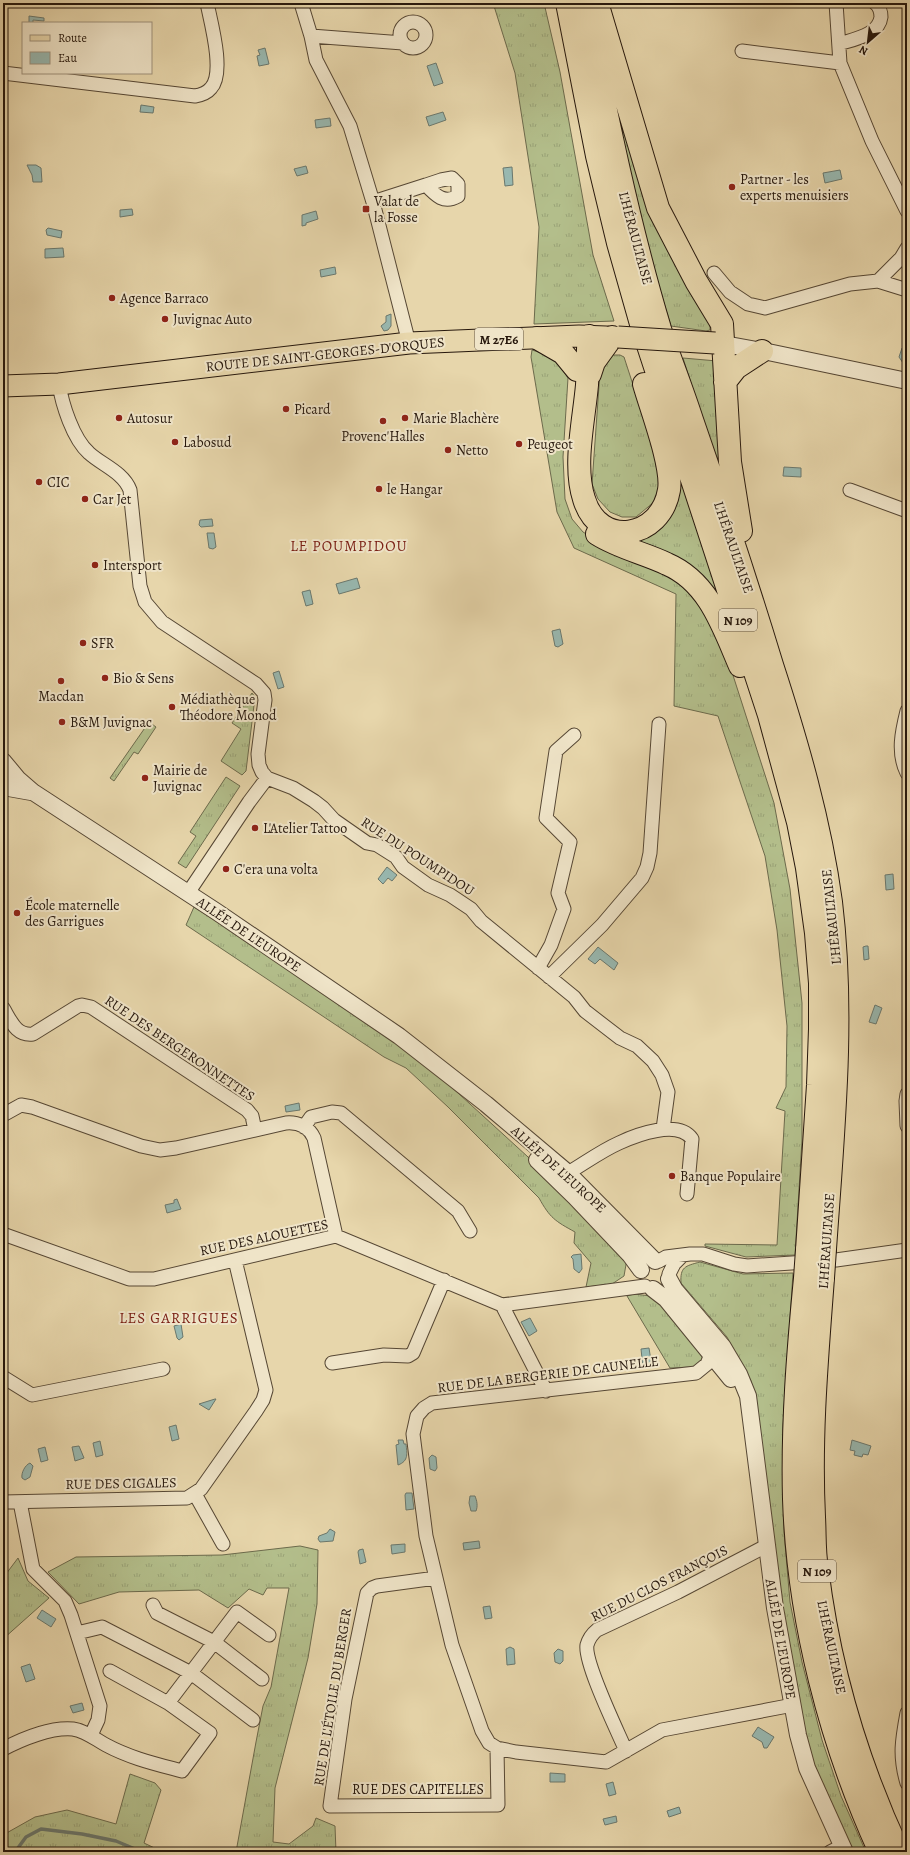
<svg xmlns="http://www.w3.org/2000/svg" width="910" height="1855" font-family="Alegreya,serif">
<defs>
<pattern id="grass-tufts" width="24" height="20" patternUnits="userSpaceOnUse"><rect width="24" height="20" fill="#b3be8b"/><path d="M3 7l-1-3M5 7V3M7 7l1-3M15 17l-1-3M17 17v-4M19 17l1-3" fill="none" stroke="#9aa377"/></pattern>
</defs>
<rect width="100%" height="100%" fill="#e7d6ab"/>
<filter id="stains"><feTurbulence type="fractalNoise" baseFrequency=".005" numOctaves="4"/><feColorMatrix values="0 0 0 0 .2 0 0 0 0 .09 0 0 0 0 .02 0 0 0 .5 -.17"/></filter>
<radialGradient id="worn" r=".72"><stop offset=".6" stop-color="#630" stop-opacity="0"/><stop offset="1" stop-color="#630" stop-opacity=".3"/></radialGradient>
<path fill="url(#grass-tufts)" stroke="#6c6a4c" d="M499 3H544L560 72 593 255 614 321 534 324 539 227 515 73 494 6Z
M608 72 710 325V330L706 331 671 326 645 241Z
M532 350 545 354 556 360 568 378 563 457 565 499 572 519 583 532 609 548 678 581 703 607 722 641 774 803 790 889 802 1003V1140L795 1255 746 1257 705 1246V1244L777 1245 785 1111 776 1108 786 1087 787 1026 777 930 765 856 718 716 674 706 676 594 574 548 557 512 531 357Z
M613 355H620L624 357 661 471V486L654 502 636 517H622L610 512 598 499 592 484 600 372 608 359Z
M683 358 717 361 728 500Z
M677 469 718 593 710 586 617 533 636 534Z
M252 693 255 697 246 771 242 775 221 761 241 729 232 723Z
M149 722 156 727 138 754 134 752 114 781 110 778Z
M226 777 240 786 186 868 178 863 196 836 190 832Z
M194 907 272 957 424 1062 562 1188 627 1259 624 1276 612 1284 586 1287 591 1263 574 1243 575 1232C555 1221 550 1218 539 1198L448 1107 406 1068 384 1057 186 925Z
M700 1262 743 1274 793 1273 783 1425 784 1532 790 1602 802 1662 822 1740 841 1796 866 1852H850L821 1786 807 1747 781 1600 757 1406 751 1381 727 1337 681 1283C680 1267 685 1266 700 1262Z
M634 1294 651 1296 661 1300 703 1357 700 1364 692 1367 670 1368 627 1296Z
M300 1546 318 1550 317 1604 308 1658 275 1788 273 1842 289 1844 313 1826 316 1818 335 1826 336 1852H236L256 1742 263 1706 271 1687 289 1588H267L263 1595 249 1589 228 1608 199 1590 119 1592 79 1604 48 1572 76 1557 222 1555Z
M18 1558 28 1581 49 1598 3 1639V1578Z
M130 1774 155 1783 161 1790 144 1843 163 1852H3V1835L35 1817 67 1810 116 1824Z"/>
<path fill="#98b8b0" stroke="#6a786e" d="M29 16 44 18V21L33 20V23H29Z
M265 48 269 64 259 66 257 56 260 55 258 50Z
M436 63 443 83 434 86 427 66Z
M141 105 154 107 153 113 140 112Z
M443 112 446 120 429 126 426 117Z
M330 118 331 126 316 128 315 120Z
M27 165H36L41 168 42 182H33L32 175Z
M306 166 308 173 297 176 294 169Z
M512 167 513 185 505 186 503 168Z
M840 170 842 179 825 183 823 173Z
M132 209 133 215 120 217V210Z
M316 211 318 219 306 223V225L302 226V215Z
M48 228 62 231 61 238 47 235 46 230Z
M63 248 64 257 45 258V249Z
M335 267 336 274 321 277 320 270Z
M391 314V326L388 330 384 331 381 326 386 322V316Z
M907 346V362L903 363 899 357 902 348Z
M784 467 801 468V477L783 476Z
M212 519 213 526 201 527 199 525 200 520Z
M207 533H214L216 547 213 549 209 548Z
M357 578 360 588 339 594 336 584Z
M310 590 313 604 306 606 302 592Z
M560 629 563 644 558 647 555 646 552 631Z
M279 671 284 687 278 689 273 673Z
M387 867 397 875 392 881 388 878 383 884 378 879Z
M893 874 894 889 886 890 885 875Z
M866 946H868L869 959 864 960 863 947Z
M598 947 618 963 614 970 600 959 595 964 588 959Z
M875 1005 882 1008 876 1024 869 1022Z
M299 1103 300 1110 286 1112 285 1106Z
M177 1199 181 1209 167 1213 165 1205 174 1203V1200Z
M581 1254 582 1269 579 1273 574 1269 573 1259 571 1257 573 1255Z
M530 1318 537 1331 529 1336 521 1322Z
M181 1324 183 1337 179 1340 177 1338 174 1326Z
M649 1348 652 1367 643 1368 641 1349Z
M215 1399H216L209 1410 199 1404Z
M176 1425 179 1439 172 1441 169 1427Z
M398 1440H403L404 1444H406C407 1453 409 1461 398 1465L396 1445 399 1444Z
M852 1440 871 1446 868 1455 863 1454 862 1457 854 1455 855 1451 850 1450Z
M100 1441 103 1455 96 1457 93 1443Z
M79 1446 84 1458 75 1461 72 1447Z
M45 1447 48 1460 41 1462 38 1449Z
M432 1455 436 1457 437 1468 435 1471 430 1469 429 1458Z
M30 1463 33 1466 30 1477 25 1480 22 1478C21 1473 25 1465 30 1463Z
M406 1493H412L414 1509 406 1510 405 1495Z
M470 1496H475C477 1501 478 1506 476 1511H471L469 1503Z
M330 1529 335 1532 333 1541 320 1542 318 1539 319 1536 327 1533Z
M479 1541 480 1548 464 1550 463 1543Z
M405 1544V1552L392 1554 391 1545Z
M363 1549 366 1562 360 1564 358 1552 359 1550Z
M490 1606 492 1618 485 1619 483 1607Z
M42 1610 56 1619 51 1627 37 1618Z
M510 1647 514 1649 515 1664 507 1665 506 1649Z
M558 1649 563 1651V1661L560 1664 555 1662 554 1653Z
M30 1664 35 1679 26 1682 21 1667Z
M82 1703 84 1710 73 1713 70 1706Z
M758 1727 774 1737 767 1748H764L762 1742 752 1736Z
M550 1773 565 1774V1782H550Z
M613 1782 616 1794 609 1796 606 1784Z
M679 1807 681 1813 669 1817 667 1811Z
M616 1816 617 1822 605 1825 603 1819Z"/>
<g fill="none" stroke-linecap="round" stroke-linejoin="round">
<path stroke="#6a786e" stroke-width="3.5" d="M15 1852 26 1837 41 1829 82 1834 116 1841 142 1852"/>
<defs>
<path id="minor" d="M301 3 311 36 316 60 350 126 373 202 409 343
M836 3 840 63 872 141 907 211
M400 35a13 13 0 1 1 26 0a13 13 0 1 1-26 0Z
M311 36 403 43
M839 44C854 39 879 35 881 17 881 12 879 6 875 3
M742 51 840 63
M3 73 195 96C201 95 207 93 211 88 225 73 211 23 207 3
M373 202 426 185C436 196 444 204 458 196V184L452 178 441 180 426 185
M714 273 730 292 748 304 765 308 850 284 878 281 901 258 907 248
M878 281 907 290
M59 384C62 404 73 439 89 453 102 465 123 472 130 490L140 586 145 602 162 622 256 684 264 693 265 700 258 754 259 765 262 772 267 778 293 788 314 801 323 808 334 820 367 843 377 845 396 857 403 867 428 885 450 895 471 909 481 921 574 997 585 1011 620 1038 637 1046 653 1061 662 1075 668 1092 663 1129
M850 490 907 511
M907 711C902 731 897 753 907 773
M188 893 249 802 267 778
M538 968 551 945 564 909 558 893 570 842 546 818 556 751 574 735
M549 977 602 925 642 878 647 867 650 853 659 724
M3 1008C11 1021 16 1036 33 1034L78 1006 82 1005 91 1007 247 1110 252 1116 255 1130
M907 1094 906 1101 907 1126
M3 1115 21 1105 32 1107 141 1146 160 1150 176 1148 286 1123C298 1122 309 1127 314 1138L336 1236
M304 1127 311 1117 332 1112 341 1113 458 1211 470 1231
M568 1173C585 1163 601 1151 619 1143 636 1135 678 1119 692 1139L687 1194
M3 1234 129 1279H154L336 1236 502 1305 645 1286
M659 1261 666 1257 690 1254H703L734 1264 747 1266 836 1260 907 1250
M669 1274 674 1264 682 1256
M502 1305 546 1391
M712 1352 707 1364 696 1373 432 1403 424 1408 417 1416 413 1434 426 1536 452 1645 482 1731 489 1743 497 1748 516 1752 606 1762 662 1730 793 1705
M332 1363 384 1355 408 1356 413 1353 444 1280
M3 1377 32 1395 163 1369
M195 1494 223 1544
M3 1502 187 1498 201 1489 256 1411 263 1400 266 1390 235 1260
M20 1502 33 1569 65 1601 71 1615 100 1706 98 1720 91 1735
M436 1578 377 1586 372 1588 367 1593 345 1699 330 1806 498 1805 497 1748
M153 1605 157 1613 214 1642 262 1679
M77 1633 102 1627 191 1673 253 1720
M110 1671 168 1703
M907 1713C902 1740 899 1756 907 1783
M3 1749C22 1739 51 1727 73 1729 86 1731 95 1739 106 1745 130 1758 156 1764 182 1771L210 1733 168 1703 237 1612 269 1635
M626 1751C618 1732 584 1663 587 1645 589 1638 592 1634 597 1630L678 1592 766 1546
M830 1852 842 1846"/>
<path id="tertiary" d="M724 344 768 352 907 381
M3 761 18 779 33 792 217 912 399 1036 486 1104 568 1173 655 1261
M3 787 31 792
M537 1160 575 1197 630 1255 641 1270
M669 1279 675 1290 723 1347 739 1374 748 1396 775 1608 798 1735 807 1768 845 1852
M653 1289 666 1299 731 1379"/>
<path id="primary" d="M3 386 59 384 409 343 579 336 606 337"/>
<path id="trunk" d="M567 3 597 156 618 243 641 324 769 715 798 822 807 868 816 933 820 983V1029L818 1085 807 1250
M584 3C606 113 628 222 660 329 670 359 682 389 692 420 720 501 747 583 772 665 797 742 820 821 831 902 845 1017 833 1134 825 1249
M598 6 658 208 696 281 722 324 730 462 741 531
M589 336C587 353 588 369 587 385 584 420 573 466 584 499 599 549 661 539 669 490 673 466 651 409 644 384
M537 338 563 353 577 370
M590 374 594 362 612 337
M725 382 736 368 762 351
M597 534C619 548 644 553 667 564 709 582 723 627 740 666
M805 1278C798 1351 792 1425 794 1499 798 1619 830 1743 880 1852
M823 1278C817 1358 810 1437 814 1517 815 1534 814 1552 817 1568 829 1667 857 1762 899 1852"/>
</defs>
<use href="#minor" stroke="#564734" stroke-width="15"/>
<use href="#tertiary" stroke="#564734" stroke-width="18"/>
<use href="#primary" stroke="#26170c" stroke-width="23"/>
<use href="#trunk" stroke="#26170c" stroke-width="24"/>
<use href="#minor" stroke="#efe4c8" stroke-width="13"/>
<use href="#tertiary" stroke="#efe4c8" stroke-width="16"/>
<use href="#primary" stroke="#e7d6ab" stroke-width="21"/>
<use href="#trunk" stroke="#e7d6ab" stroke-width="22"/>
<defs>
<path id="primary-bridge" d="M618 337 715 343"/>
<path id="trunk-bridge" d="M805 1278 807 1250
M823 1278 825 1249"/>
</defs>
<use href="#primary-bridge" stroke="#26170c" stroke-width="23" stroke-linecap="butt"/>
<use href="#trunk-bridge" stroke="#26170c" stroke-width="24" stroke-linecap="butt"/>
<use href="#primary-bridge" stroke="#e7d6ab" stroke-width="21"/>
<use href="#trunk-bridge" stroke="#e7d6ab" stroke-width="22"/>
</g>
<g fill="#8f2418" stroke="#efe4c8" stroke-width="1.5">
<circle cx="732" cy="187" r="4"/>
<rect x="362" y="205" width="8" height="8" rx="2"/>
<circle cx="112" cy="298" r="4"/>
<circle cx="165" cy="319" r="4"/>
<circle cx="286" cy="409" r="4"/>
<circle cx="119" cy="418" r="4"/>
<circle cx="405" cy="418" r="4"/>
<circle cx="383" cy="421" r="4"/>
<circle cx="175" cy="442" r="4"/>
<circle cx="519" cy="444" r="4"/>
<circle cx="448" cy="450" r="4"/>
<circle cx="39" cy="482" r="4"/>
<circle cx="379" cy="489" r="4"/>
<circle cx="85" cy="499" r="4"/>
<circle cx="95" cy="565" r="4"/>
<circle cx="83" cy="643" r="4"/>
<circle cx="105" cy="678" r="4"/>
<circle cx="61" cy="681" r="4"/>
<circle cx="172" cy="707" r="4"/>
<circle cx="62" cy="722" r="4"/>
<circle cx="145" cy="778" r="4"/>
<circle cx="255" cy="828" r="4"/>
<circle cx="226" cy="869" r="4"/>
<circle cx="17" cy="913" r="4"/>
<circle cx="672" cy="1176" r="4"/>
</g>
<g text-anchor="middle" stroke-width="4" stroke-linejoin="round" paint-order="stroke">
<g fill="#efe4c8" stroke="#625444" stroke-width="1">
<rect x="475" y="328" width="48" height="22" rx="3"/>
<rect x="719" y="609" width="38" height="22" rx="3"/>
<rect x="798" y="1560" width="38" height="22" rx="3"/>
</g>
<g font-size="13" font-weight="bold" fill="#26170c">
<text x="499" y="344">M 27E6</text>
<text x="738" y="625">N 109</text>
<text x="817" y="1576">N 109</text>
</g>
<g font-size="14" fill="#26170c" stroke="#efe4c8" text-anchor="start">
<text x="740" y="184">Partner - les<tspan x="740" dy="16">experts menuisiers</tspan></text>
<text x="374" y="206">Valat de<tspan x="374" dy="16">la Fosse</tspan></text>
<text x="120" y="303">Agence Barraco</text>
<text x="173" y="324">Juvignac Auto</text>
<text x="294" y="414">Picard</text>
<text x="127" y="423">Autosur</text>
<text x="413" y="423">Marie Blachère</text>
<text x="383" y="441" text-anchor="middle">Provenc'Halles</text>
<text x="183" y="447">Labosud</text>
<text x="527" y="449">Peugeot</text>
<text x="456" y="455">Netto</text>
<text x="47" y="487">CIC</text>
<text x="387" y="494">le Hangar</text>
<text x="93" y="504">Car Jet</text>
<text x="103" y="570">Intersport</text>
<text x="91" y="648">SFR</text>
<text x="113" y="683">Bio &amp; Sens</text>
<text x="61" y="701" text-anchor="middle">Macdan</text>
<text x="180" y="704">Médiathèque<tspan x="180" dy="16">Théodore Monod</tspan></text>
<text x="70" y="727">B&amp;M Juvignac</text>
<text x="153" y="775">Mairie de<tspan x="153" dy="16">Juvignac</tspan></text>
<text x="263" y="833">L'Atelier Tattoo</text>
<text x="234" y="874">C'era una volta</text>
<text x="25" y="910">École maternelle<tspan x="25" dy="16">des Garrigues</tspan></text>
<text x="680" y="1181">Banque Populaire</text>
</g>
<g font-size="14" fill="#26170c" stroke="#efe4c8">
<text transform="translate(636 238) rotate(75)" y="5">L'HÉRAULTAISE</text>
<text transform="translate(325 354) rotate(-6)" y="5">ROUTE DE SAINT-GEORGES-D'ORQUES</text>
<text transform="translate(734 547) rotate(71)" y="5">L'HÉRAULTAISE</text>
<text transform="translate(418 856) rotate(33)" y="5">RUE DU POUMPIDOU</text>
<text transform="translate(831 917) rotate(-96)" y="5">L'HÉRAULTAISE</text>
<text transform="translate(249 934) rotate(34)" y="5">ALLÉE DE L'EUROPE</text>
<text transform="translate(180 1048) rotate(34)" y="5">RUE DES BERGERONNETTES</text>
<text transform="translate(559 1169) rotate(42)" y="5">ALLÉE DE L'EUROPE</text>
<text transform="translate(264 1237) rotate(-12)" y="5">RUE DES ALOUETTES</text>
<text transform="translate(826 1241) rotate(-86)" y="5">L'HÉRAULTAISE</text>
<text transform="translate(548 1374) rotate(-7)" y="5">RUE DE LA BERGERIE DE CAUNELLE</text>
<text transform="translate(121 1483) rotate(-1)" y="5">RUE DES CIGALES</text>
<text transform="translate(659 1583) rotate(-27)" y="5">RUE DU CLOS FRANÇOIS</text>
<text transform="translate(781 1639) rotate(80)" y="5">ALLÉE DE L'EUROPE</text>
<text transform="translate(832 1647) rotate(78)" y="5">L'HÉRAULTAISE</text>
<text transform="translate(332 1697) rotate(-81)" y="5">RUE DE L'ÉTOILE DU BERGER</text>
<text x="418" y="1794">RUE DES CAPITELLES</text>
</g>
<g font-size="15" letter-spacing="1" fill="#7a1f14" stroke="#efe4c8">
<text x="349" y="551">LE POUMPIDOU</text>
<text x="179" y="1323">LES GARRIGUES</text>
</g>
</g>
<rect width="910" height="1855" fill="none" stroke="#e7d6ab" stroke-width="16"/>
<rect x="4" y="4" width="902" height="1847" fill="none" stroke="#26170c" stroke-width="2"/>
<rect x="8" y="8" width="894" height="1839" fill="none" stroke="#26170c"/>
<rect x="22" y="22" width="130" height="52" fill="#efe4c8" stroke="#9f927d"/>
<rect x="30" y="35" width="20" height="6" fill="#e7d6ab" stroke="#9f927d"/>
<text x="58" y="42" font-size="12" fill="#26170c">Route</text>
<rect x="30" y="52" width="20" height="12" fill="#98b8b0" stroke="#9f927d"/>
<text x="58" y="62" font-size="12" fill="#26170c">Eau</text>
<g transform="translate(868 42) rotate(208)" stroke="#efe4c8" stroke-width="3" paint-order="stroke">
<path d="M0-3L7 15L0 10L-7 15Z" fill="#26170c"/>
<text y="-6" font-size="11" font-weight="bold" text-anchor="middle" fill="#26170c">N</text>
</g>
<rect width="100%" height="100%" filter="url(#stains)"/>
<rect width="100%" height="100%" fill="url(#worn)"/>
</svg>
